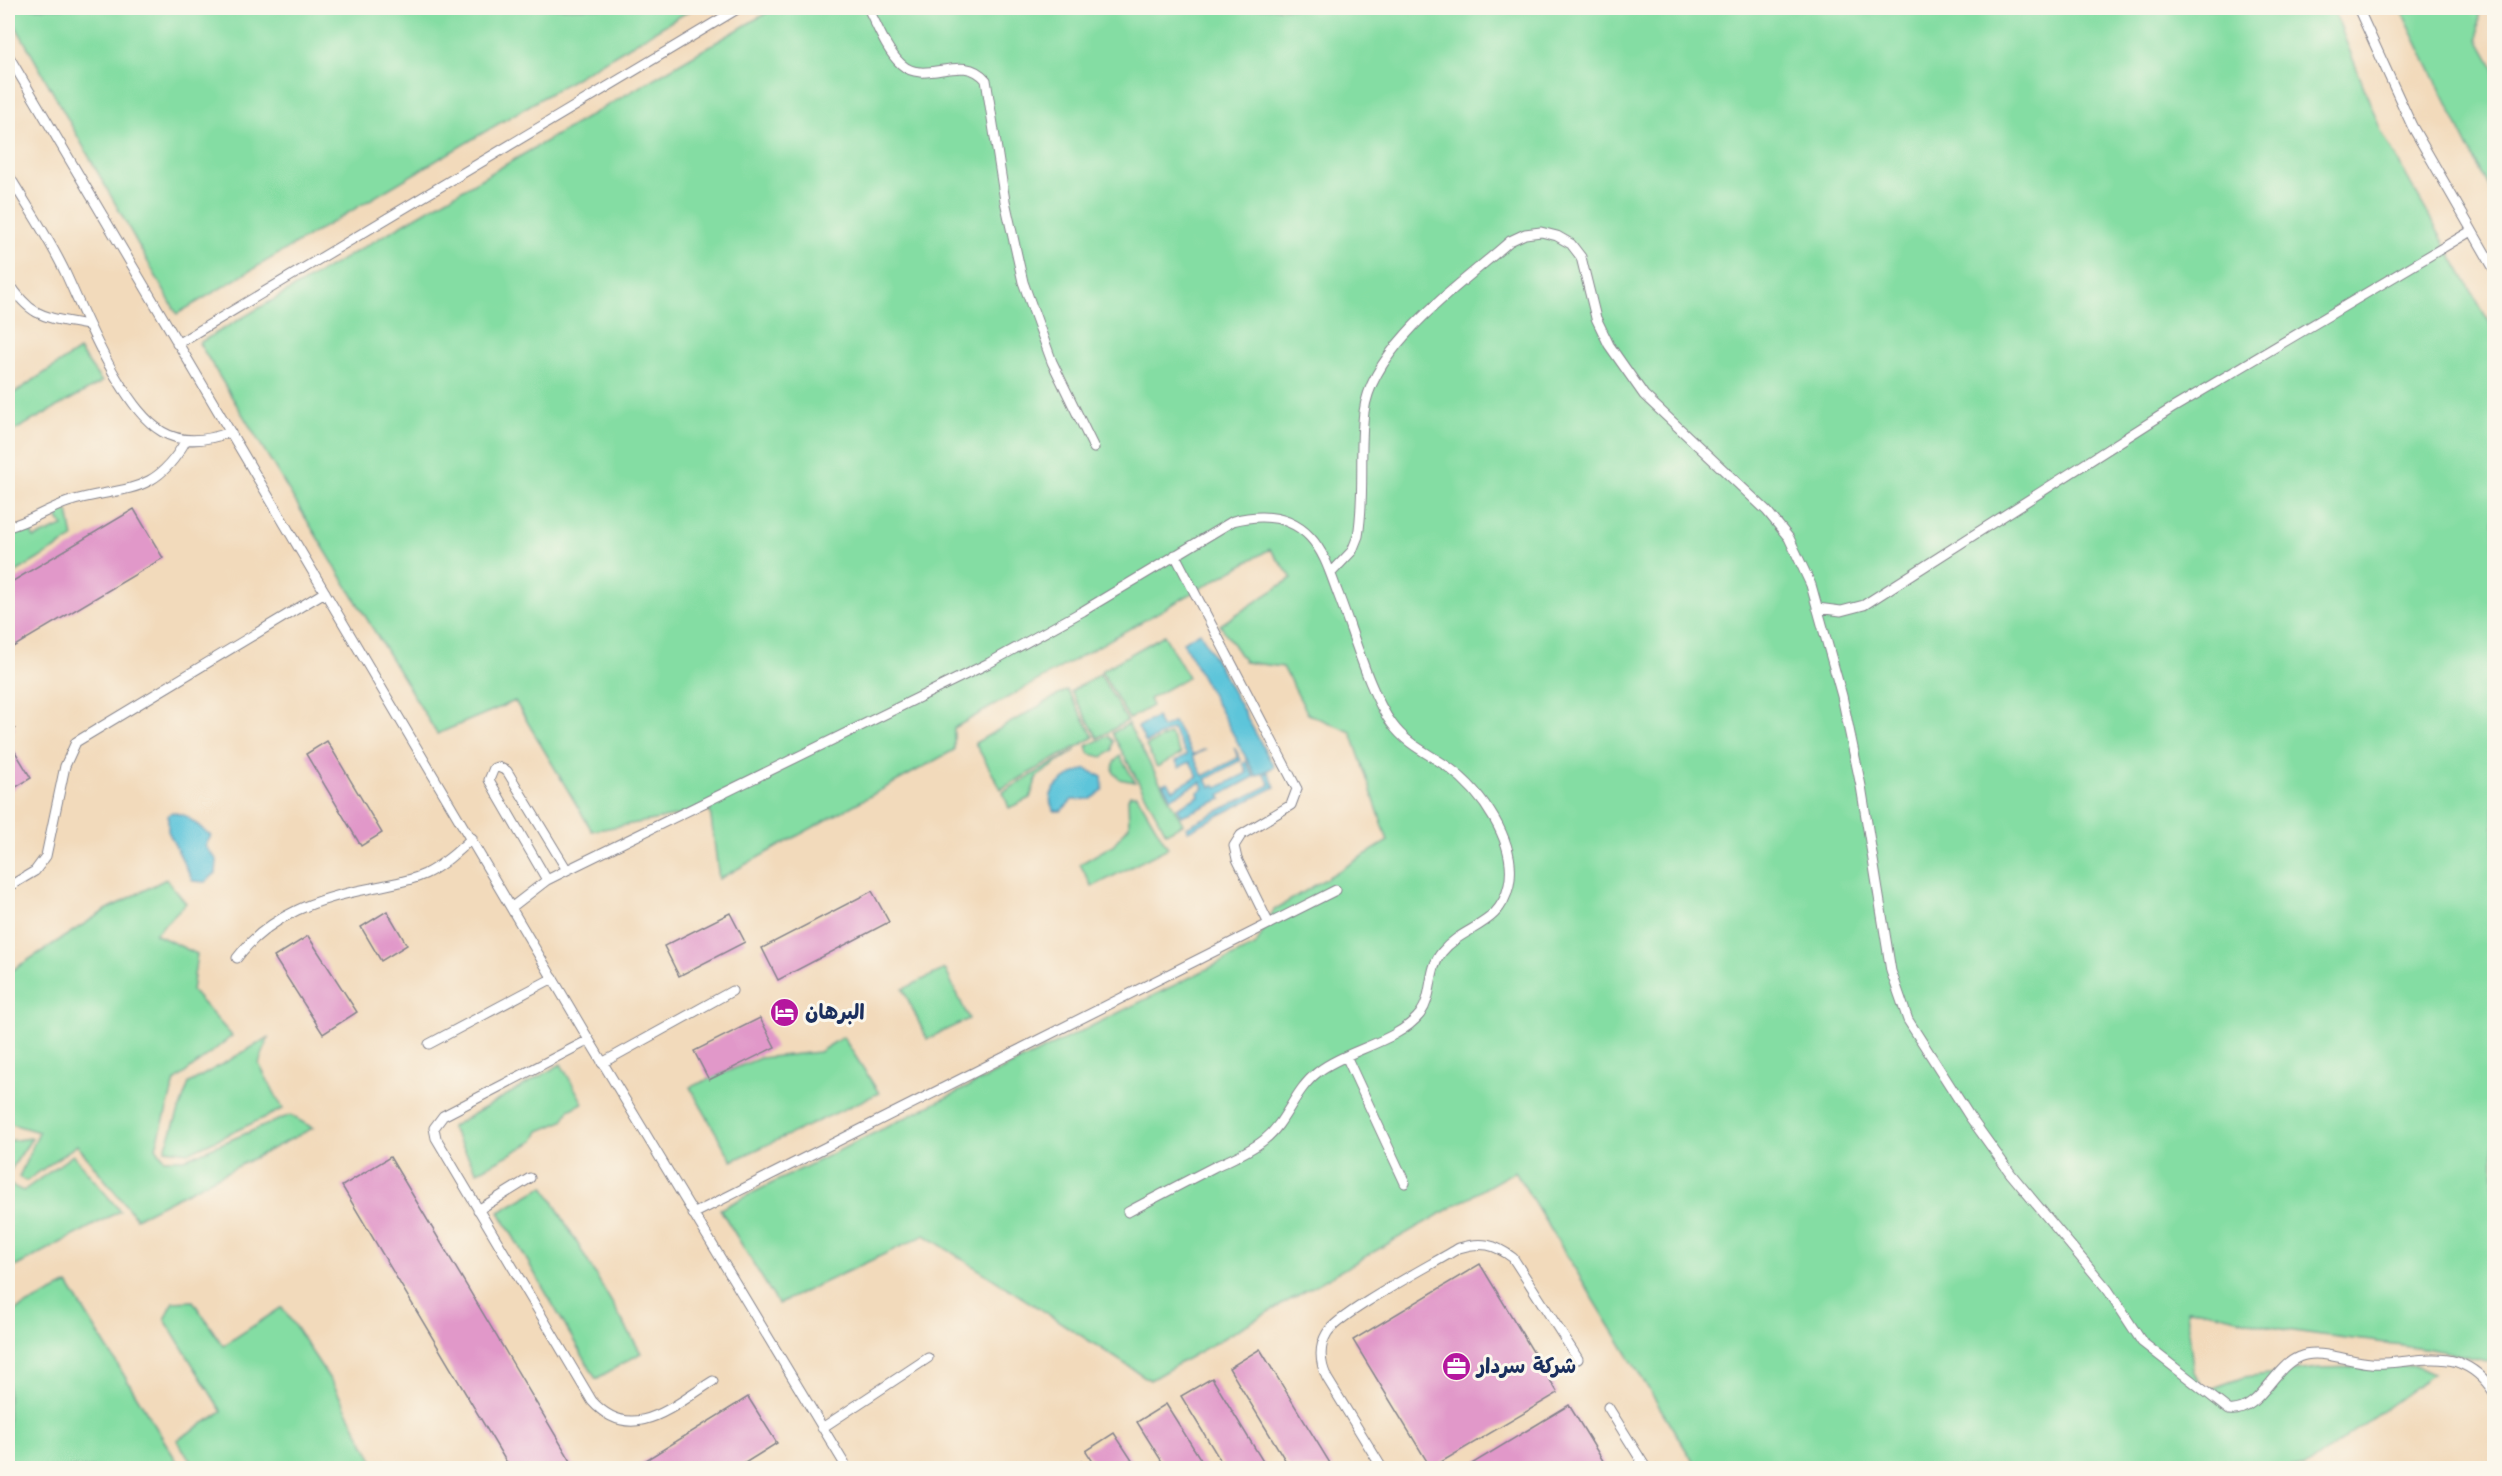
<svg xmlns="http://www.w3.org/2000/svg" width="2502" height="1476" font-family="Mali,'Playpen Sans Arabic',sans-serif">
<rect width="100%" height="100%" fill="#fbf7ec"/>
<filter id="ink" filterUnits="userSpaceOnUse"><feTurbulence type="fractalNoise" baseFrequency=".0167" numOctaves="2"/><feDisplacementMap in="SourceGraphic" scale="12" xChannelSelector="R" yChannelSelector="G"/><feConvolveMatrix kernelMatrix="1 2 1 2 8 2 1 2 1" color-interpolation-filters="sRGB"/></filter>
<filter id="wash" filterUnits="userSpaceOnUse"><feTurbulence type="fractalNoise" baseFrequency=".008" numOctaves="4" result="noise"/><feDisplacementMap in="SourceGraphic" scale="24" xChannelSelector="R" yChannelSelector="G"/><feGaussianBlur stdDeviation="1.35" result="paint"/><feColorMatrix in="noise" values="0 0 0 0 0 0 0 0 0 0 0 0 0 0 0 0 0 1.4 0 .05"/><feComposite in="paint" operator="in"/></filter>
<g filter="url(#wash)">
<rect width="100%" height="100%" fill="#f2dabb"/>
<path fill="#84dda3" stroke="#508680" stroke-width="1.5" d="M8 8H694L177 314 8 12Z
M775 8H2333L2381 131 2494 331V1363C2426 1344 2352 1341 2281 1329 2249 1323 2221 1311 2187 1309L2193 1370 2205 1391 2244 1377 2320 1368 2416 1366 2433 1374 2304 1468H1697L1515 1171 1150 1380 925 1235 778 1304 720 1209 1256 945 1274 910 1388 841 1351 732 1308 714 1283 667 1245 662 1220 625 1292 578 1270 549 954 728V750L719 879 710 810 592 831 515 701 437 734 199 343Z
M2400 8H2479L2478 39 2494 68V199Z
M79 350 102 382 8 434V397Z
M68 511 73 538 8 577V538L29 528 34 538 63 526 54 512Z
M1164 635 1188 677 1149 699 1152 706 1129 719 1101 671Z
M1100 674 1127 721 1098 738 1071 691Z
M1067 690 1094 737 1001 789 975 743Z
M1128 724 1183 824 1166 833 1112 733Z
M1170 734 1181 754 1157 767 1146 746Z
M1108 736 1113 741 1112 750 1103 757 1090 754 1086 746Z
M1076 750 1037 777 1030 798 1009 808 1003 792Z
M1120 756 1135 782 1119 779 1113 771 1114 762Z
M1130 795H1137L1168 848 1092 887 1080 864 1113 845 1129 826 1128 799Z
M166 879 186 903 155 934 197 954 192 991 232 1036 175 1081 156 1147 164 1159H185L290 1115 313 1128 136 1218 77 1145 26 1181 19 1177 39 1132 8 1123V973L106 910Z
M945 969 969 1019 927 1039 903 989Z
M843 1037 879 1093 732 1161 690 1087 760 1058 819 1052Z
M268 1038 259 1064 283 1109 190 1152 165 1149 189 1083Z
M561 1064 583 1103 569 1110 563 1121 539 1131 534 1141 477 1172 451 1127Z
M32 1138 8 1174V1141Z
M73 1155 120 1211 15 1267H8V1184L23 1191Z
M544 1186 641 1353 596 1379 499 1212Z
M68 1284 181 1468H15L8 1457V1314Z
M193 1301 223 1346 282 1307 333 1384 377 1468H195L177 1440 222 1412 165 1320 173 1302Z"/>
<path fill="#5dc5da" stroke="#3c7a9c" stroke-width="1.5" d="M1200 632 1274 767 1256 776 1183 642Z
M1156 717 1162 728 1174 722 1193 755 1206 749 1193 756 1203 776 1238 758 1234 747 1241 760 1206 779 1210 787 1215 785 1217 788 1247 773 1243 763 1246 762 1254 777 1220 795 1222 799 1181 816 1177 808 1199 796 1198 792 1204 788 1201 782 1171 798 1163 784 1168 782 1173 790 1198 776 1190 762 1179 767 1176 761 1187 755 1172 729 1146 743 1138 727Z
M1086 769 1102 777 1103 790 1091 799 1072 800 1061 811H1055C1039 791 1069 774 1086 769Z
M1268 772 1275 787 1188 831 1186 827 1270 785 1264 774Z
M172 812 186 816 211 836 205 846 217 860 216 873 205 882 193 881 168 831V815Z"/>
<g id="blocks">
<path fill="#e198c9" d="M134 509 163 558 8 650V584Z
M8 717 15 729 8 734Z
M8 740 31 778 8 792Z
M327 741 382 833 361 846 306 754Z
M872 891 889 922 778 980 762 948Z
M387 911 407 945 381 961 361 927Z
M730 913 745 942 679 976 664 946Z
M308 936 357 1012 323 1034 274 957Z
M760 1018 775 1047 709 1080 694 1051Z
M390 1157 575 1468H510L342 1186Z
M1480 1264 1558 1393 1431 1468 1353 1340Z
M1260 1349 1333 1468H1290L1229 1368Z
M1212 1378 1267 1468H1225L1181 1396Z
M748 1397 777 1443 737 1468H633Z
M1166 1404 1206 1468H1166L1137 1422Z
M1569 1405 1605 1464 1596 1468H1465Z
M1114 1433 1137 1468H1097L1086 1451Z
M1082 1461 1086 1468H1068Z"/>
</g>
</g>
<g filter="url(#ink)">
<use href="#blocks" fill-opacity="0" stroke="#86848c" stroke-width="1.5"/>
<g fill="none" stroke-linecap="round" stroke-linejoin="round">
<defs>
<path id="service" d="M868 8C877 25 886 50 901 64 926 87 962 51 986 80L1005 201 1023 282 1052 362 1094 448
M2358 8 2412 126 2494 269
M8 55 589 1040 847 1468
M8 174C27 206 49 238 65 272 82 309 96 344 117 379 146 426 171 455 230 432
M8 281C31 319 46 317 87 325
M177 344 739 8
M8 527C29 522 47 509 68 502 121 485 154 499 186 440
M1175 555 1297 789 1291 805 1241 835 1234 846 1237 859 1269 924
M1331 573 1352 551 1358 536C1365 496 1359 453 1364 412 1372 345 1462 284 1510 241L1525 234 1541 232 1557 236 1571 244 1581 257 1596 318 1609 345 1644 395 1767 511 1789 538 1811 585 1842 696 1861 786 1891 971 1908 1020 1970 1117 2011 1174 2108 1290 2142 1342 2229 1410C2260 1413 2273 1367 2299 1357 2319 1348 2349 1362 2371 1363 2398 1365 2430 1354 2457 1362 2474 1368 2485 1378 2494 1393
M1817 608 1841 611 1864 605 2171 409 2471 231
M547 880 489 780 494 768 498 767 507 771 567 870
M8 887 35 871 46 856 65 766 76 742 325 592
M512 907 547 880 567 870 989 663 1083 611 1233 521C1260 514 1289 515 1310 537 1324 552 1330 572 1337 591 1352 628 1369 693 1392 724 1407 745 1428 753 1448 767 1481 791 1518 842 1509 885 1500 927 1464 925 1442 952 1427 970 1434 995 1420 1014 1398 1042 1346 1050 1318 1072 1294 1090 1287 1122 1264 1140 1249 1152 1231 1159 1214 1167 1185 1182 1156 1197 1128 1212
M237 958C270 914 319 898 372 888 389 884 408 882 425 874 443 865 457 852 472 838
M589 1040 443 1116 434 1128 436 1138 592 1401C632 1446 674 1405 713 1381
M429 1044 553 978
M1346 1056 1405 1183
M602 1063 732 991
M478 1210 530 1178
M693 1214 1336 890
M1608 1407 1646 1468
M822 1428 928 1358
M1382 1468 1327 1378C1320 1363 1318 1348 1327 1333 1339 1313 1433 1264 1459 1248 1481 1241 1495 1244 1513 1258L1578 1359"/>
</defs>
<use href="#service" stroke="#86848c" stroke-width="11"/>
<use href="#service" stroke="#fff" stroke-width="9"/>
</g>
</g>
<defs>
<symbol id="hotel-disc" viewBox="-11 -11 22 22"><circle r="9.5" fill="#b5179e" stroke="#fbf7ec"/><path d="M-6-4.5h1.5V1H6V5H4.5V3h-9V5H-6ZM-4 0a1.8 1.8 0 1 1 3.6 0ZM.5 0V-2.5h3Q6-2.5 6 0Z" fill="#fff"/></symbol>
<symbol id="office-disc" viewBox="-11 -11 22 22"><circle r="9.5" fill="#b5179e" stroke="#fbf7ec"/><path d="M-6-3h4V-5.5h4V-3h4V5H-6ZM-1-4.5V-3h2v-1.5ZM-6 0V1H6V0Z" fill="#fff"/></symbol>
</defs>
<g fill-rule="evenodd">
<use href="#hotel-disc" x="768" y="996" width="33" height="33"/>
<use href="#office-disc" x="1440" y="1350" width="33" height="33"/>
</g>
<g text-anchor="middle" stroke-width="6" stroke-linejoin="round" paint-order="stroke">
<g font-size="21" font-weight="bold" fill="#1b2f5e" stroke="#fbf7ec" text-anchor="start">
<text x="805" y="1019">البرهان</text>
<text x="1477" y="1373">شركة سردار</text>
</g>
</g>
<rect width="2502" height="1476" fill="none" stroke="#fbf7ec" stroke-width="30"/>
</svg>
